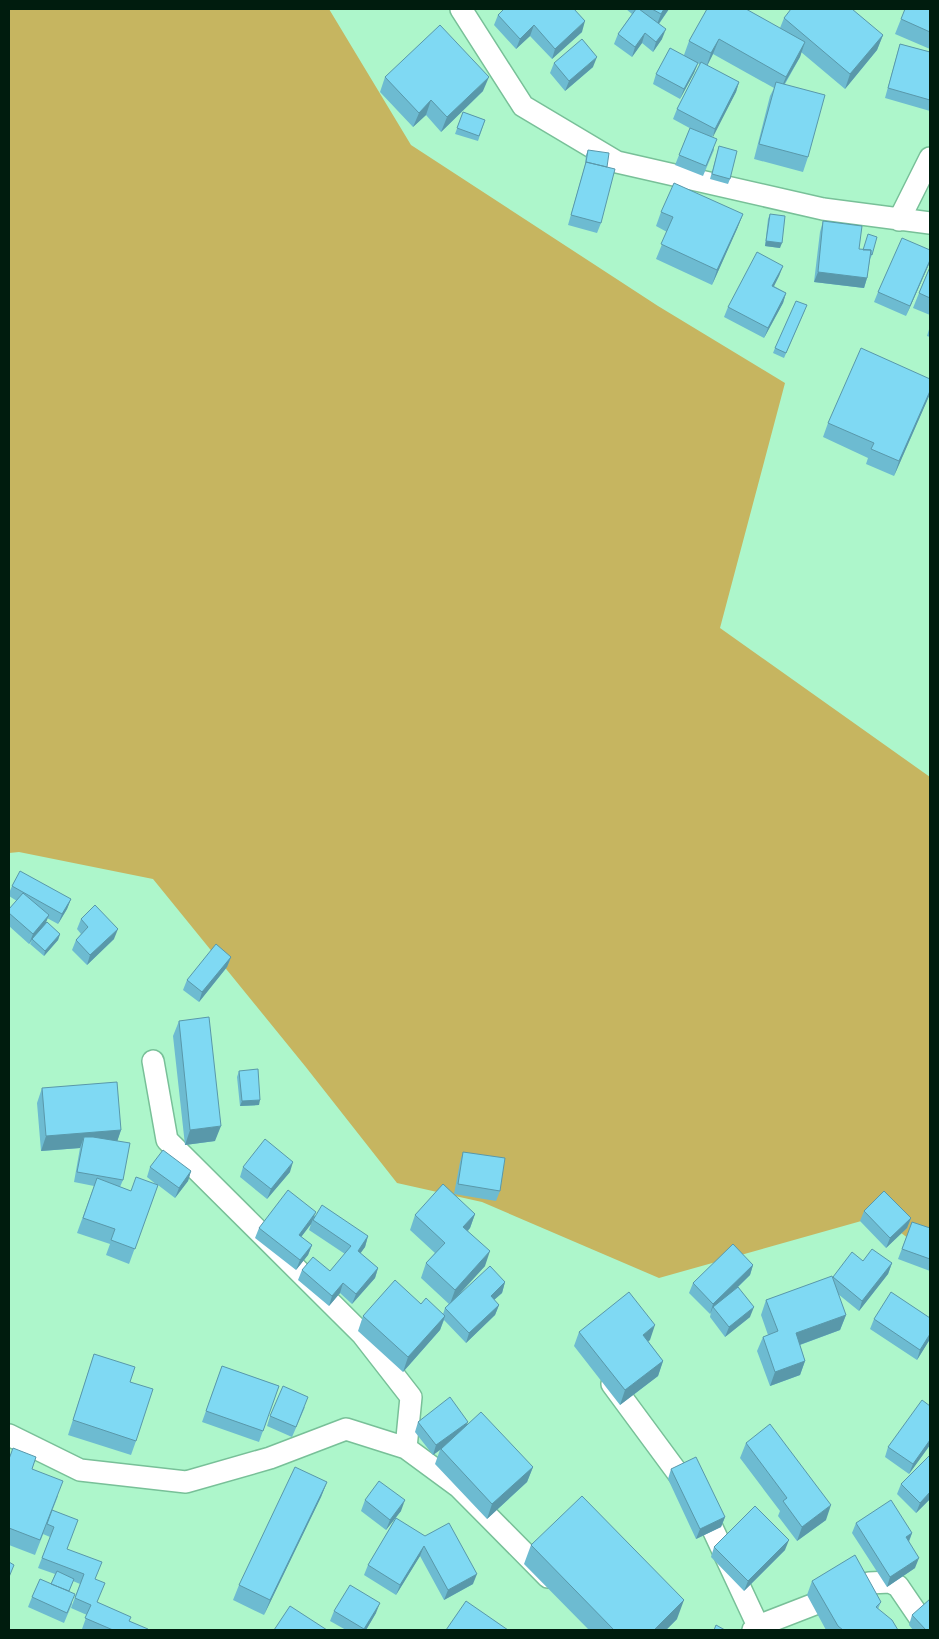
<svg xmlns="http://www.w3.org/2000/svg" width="939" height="1639" font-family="Raleway,sans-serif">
<rect width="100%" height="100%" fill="#adf6cb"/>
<path fill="#c6b560" d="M9 9H329L411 145 658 306 785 383 720 628 930 777V1255L879 1216 659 1278 482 1202 397 1183 305 1066 153 879 19 852 9 853Z"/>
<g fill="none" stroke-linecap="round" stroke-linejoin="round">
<defs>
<path id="street" d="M461 9 523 106 617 162 823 209 930 223
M899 220 930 158
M153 1061 167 1140 362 1334 411 1397 406 1448
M612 1384 702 1506 758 1626
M9 1435 80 1470 186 1482 270 1458 346 1429 406 1448 459 1487 548 1577
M753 1630 758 1626 869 1583 890 1582 898 1586 928 1630"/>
</defs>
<use href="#street" stroke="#78c098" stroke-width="24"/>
<use href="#street" stroke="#fff" stroke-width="21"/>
</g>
<path fill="#6dbbd1" d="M626 9H669L659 24 662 39 653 52 642 43 632 57 614 44 618 34 632 14Z
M930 9V49L895 34 901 19Z
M498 15 582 32 552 59 530 36 516 49 494 25Z
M784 18 883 35 877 50 845 89 801 52 800 57 785 84 808 157 803 172 754 159 770 96 774 88 713 54 707 66 739 82 736 92 712 137 714 150 703 176 675 165 690 128 695 131 673 119 677 109 700 65 698 63 694 73 680 99 653 84 656 74 684 55 689 41 780 28Z
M900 44 930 52V111L885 98 897 54Z
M554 63 593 67 565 91 550 73Z
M385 77 483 91 441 132 426 115 413 127 380 92Z
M463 112 485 120 478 141 455 134Z
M719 146 730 179 728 184 710 179Z
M588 150 601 223 597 233 568 225 585 165 586 155Z
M661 212 743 214 737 229 712 285 656 259 667 232 656 226Z
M770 214 780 248 765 246 768 219Z
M823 221 859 249 872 255 870 259 867 278 864 288 814 282 820 232Z
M930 250V262L906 316 874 302 878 292Z
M783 266 779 276 774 286 786 293 783 303 764 338 724 317 728 307Z
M930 267V315L913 308 919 293Z
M805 310 784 358 773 353 775 348Z
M930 326V337L927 336Z
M930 379V394L929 396 894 476 866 464 868 458 823 437 828 423Z
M12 886 71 899 67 909 58 924 47 918 45 924 60 934 58 940 44 956 30 944 32 941 29 944 9 926V909L17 901 9 896V893Z
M81 919 114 939 87 965 72 950 76 940 81 934 77 929Z
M231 957 227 967 199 1002 183 990 187 980Z
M179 1021 215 1141 185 1145 173 1036Z
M239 1071 259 1105 240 1106 237 1077Z
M42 1088 121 1130 117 1141 123 1180 120 1187 131 1191 157 1185 147 1177 150 1167 191 1171 188 1181 175 1198 158 1185 129 1264 106 1255 110 1244 77 1233 94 1186 74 1182 80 1148 41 1151 37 1103Z
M463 1152 500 1191 496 1201 454 1194 460 1162Z
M243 1167 290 1172 267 1199 240 1177Z
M864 1211 911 1218 907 1228 886 1248 860 1221Z
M475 1214 470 1228 468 1231 485 1266 456 1298 505 1282 502 1293 494 1300 499 1305 495 1315 466 1343 444 1320 440 1330 403 1372 358 1331 363 1316 421 1304 443 1314 445 1308 449 1304 421 1278 426 1263 435 1253 410 1230 415 1215Z
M315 1216 368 1236 365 1247 360 1253 378 1268 375 1278 352 1304 340 1293 329 1306 298 1280 302 1270 330 1271 345 1254 309 1230 311 1224 301 1237 312 1245 308 1255 296 1270 255 1238 259 1228Z
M912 1222 930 1228V1271L898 1259Z
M863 1261 892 1263 888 1274 859 1311 838 1294 846 1315 840 1330 800 1345 805 1361 800 1375 770 1386 757 1351 763 1337 768 1335 761 1315 766 1300 833 1277Z
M753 1265 750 1275 737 1288 750 1317 725 1337 710 1317 711 1312 710 1314 689 1293 693 1283Z
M874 1319 930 1339 917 1360 870 1329Z
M579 1332 650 1340 648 1341 663 1361 658 1376 620 1405 574 1346Z
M94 1354 130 1382 136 1441 131 1455 68 1435Z
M222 1366 279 1386 259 1442 202 1422Z
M930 1406V1445L909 1474 885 1457 888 1447Z
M305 1407 292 1437 267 1426 270 1416Z
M418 1422 467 1425 533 1467 527 1482 487 1519 435 1464 440 1450 433 1455 415 1432Z
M746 1443 826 1520 797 1541 778 1516 780 1511 740 1458Z
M36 1457 32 1469 58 1496 35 1555 9 1545V1459Z
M671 1469 725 1517 721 1527 696 1539 668 1479Z
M327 1482 321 1497 264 1615 233 1600 239 1585Z
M901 1484 930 1499 916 1513 897 1494Z
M365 1500 401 1511 386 1530 361 1511Z
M52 1510 67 1549 95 1579 97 1602 129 1621 147 1630H86L82 1629 87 1615 71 1608 80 1584 73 1581 69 1591 72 1604 64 1623 28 1607 32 1597 51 1584 55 1574 38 1568 50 1537 43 1534Z
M396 1518 473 1584 444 1600 420 1556 396 1595 364 1575 368 1565Z
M856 1523 912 1533 909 1542 915 1568 887 1587 852 1533Z
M531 1545 677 1619 666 1630H589L524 1564Z
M714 1547 785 1550 744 1591 711 1557Z
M812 1581 881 1602 878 1609 898 1630H826L807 1595Z
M334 1611 376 1613 366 1630H346L330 1621Z
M912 1615 930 1630H913L909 1625Z"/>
<path fill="#5998aa" d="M664 9H669L655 29 661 14Z
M585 21 582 32 552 59 555 49Z
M534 25 530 36 516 49 520 39Z
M666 29 662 39 653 52 656 42Z
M645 33 642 43 632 57 635 47Z
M883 35 877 50 845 89 850 74Z
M719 39 713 54 706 68 711 53Z
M805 42 800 57 780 91 786 77Z
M597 57 593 67 565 91 569 81Z
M698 63 694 73 680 99 684 89Z
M489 77 483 91 441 132 447 117Z
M739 82 736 92 712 139 715 129Z
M431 100 426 115 413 127 419 113Z
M743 214 737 229 712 285 717 270Z
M766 241 782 243 780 248 765 246Z
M930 260V262L906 316 910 306Z
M783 266 779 276 769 296 772 286Z
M818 272 867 278 864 288 814 282Z
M786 293 783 303 764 338 768 328Z
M930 391V394L894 476 899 461Z
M71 899 67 909 58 924 62 914Z
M49 915 45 925 32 939 29 944 33 934Z
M118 929 114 939 87 965 90 955Z
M60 934 58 940 44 956 45 951Z
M231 957 227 967 199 1002 202 992Z
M260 1100 259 1105 240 1106 242 1101Z
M221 1126 215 1141 185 1145 190 1130Z
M121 1130 116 1145 84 1137 80 1148 41 1151 46 1136Z
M293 1162 290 1172 267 1199 271 1189Z
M191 1171 188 1181 175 1198 179 1188Z
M316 1212 311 1224 295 1245 299 1235Z
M475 1214 470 1228 458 1241 463 1227Z
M911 1218 907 1228 886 1248 890 1238Z
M368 1236 365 1247 355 1261 358 1251Z
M312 1245 308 1255 296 1270 300 1260Z
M490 1251 485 1266 450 1304 455 1290Z
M892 1263 888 1274 859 1311 862 1301Z
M753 1265 750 1275 715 1309 713 1307 711 1312 710 1314 713 1304Z
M378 1268 375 1278 352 1304 356 1294Z
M505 1282 502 1293 487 1306 491 1296Z
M343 1283 340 1293 329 1306 332 1296Z
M499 1305 495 1315 466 1343 469 1333Z
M754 1307 750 1317 725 1337 729 1327Z
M846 1315 840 1330 791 1348 796 1333Z
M445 1316 440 1330 403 1372 408 1357Z
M655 1325 650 1340 637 1350 643 1335Z
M930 1334V1339L917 1360 920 1350Z
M663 1361 658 1376 620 1405 625 1390Z
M805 1361 800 1375 770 1386 775 1372Z
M468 1422 464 1432 433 1455 436 1445Z
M930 1440V1445L909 1474 913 1464Z
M533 1467 527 1482 487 1519 492 1504Z
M327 1482 321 1497 264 1615 270 1600Z
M930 1492V1499L916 1513 920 1503Z
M405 1500 401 1511 386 1530 390 1520Z
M831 1505 826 1520 797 1541 802 1527Z
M725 1517 721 1527 696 1539 700 1529Z
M912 1533 908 1543 906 1537Z
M789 1540 785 1550 744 1591 748 1581Z
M424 1546 420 1556 396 1595 400 1585Z
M919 1558 915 1568 887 1587 890 1577Z
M477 1574 473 1584 444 1600 448 1590Z
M684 1600 677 1619 666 1630H654Z
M380 1603 376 1613 366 1630H363Z"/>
<path fill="#7fd9f3" stroke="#5998aa" d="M504 9H574L585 21 555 49 534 25 520 39 498 15Z
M636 9H639L666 29 656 42 645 33 635 47 618 34Z
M652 9H664L661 14Z
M707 9H746L805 42 786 77 719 39 711 53 689 41Z
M791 9H852L883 35 850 74 784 18Z
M905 9H930V32L901 19Z
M440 25 489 77 447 117 431 100 419 113 385 77Z
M582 39 597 57 569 81 554 63Z
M900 44 930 52V100L888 88Z
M670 48 698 63 684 89 656 74Z
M701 62 739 82 715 129 677 109Z
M776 82 825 95 808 157 759 144Z
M463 112 485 120 479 136 457 128Z
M690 128 717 139 706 166 679 155Z
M719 146 737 151 730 179 712 174Z
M588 150 609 153 607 167 586 162Z
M586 162 615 169 601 223 571 215Z
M674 183 743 214 717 270 661 244 673 217 661 212Z
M770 214 785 216 782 243 766 241Z
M823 221 862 226 859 249 871 250 867 278 818 272Z
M868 234 877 237 872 255 871 254V250H863Z
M902 238 930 250V260L910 306 878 292Z
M757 252 783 266 772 286 786 293 768 328 728 307Z
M930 267V298L919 293Z
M796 301 807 305 786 353 775 348Z
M861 348 930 379V391L899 461 871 449 874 443 828 423Z
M20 871 71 899 62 914 12 886Z
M23 893 49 915 33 934 9 913V909Z
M95 905 118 929 90 955 76 940 88 927 81 919Z
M47 922 60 934 45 951 32 939Z
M216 944 231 957 202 992 187 980Z
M209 1017 221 1126 190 1130 179 1021Z
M258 1069 260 1100 242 1101 239 1071Z
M117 1082 121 1130 46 1136 42 1088Z
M84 1137H93L130 1143 123 1180 77 1172Z
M265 1139 293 1162 271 1189 243 1167Z
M163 1150 191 1171 179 1188 150 1167Z
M463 1152 505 1158 500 1191 458 1184Z
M136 1177 158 1185 135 1249 111 1240 115 1229 83 1218 97 1178 131 1191Z
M443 1184 475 1214 463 1227 490 1251 455 1290 426 1263 445 1243 415 1215Z
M288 1190 316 1212 299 1235 312 1245 300 1260 259 1228Z
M884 1191 911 1218 890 1238 864 1211Z
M322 1205 368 1236 358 1251 378 1268 356 1294 343 1283 332 1296 302 1270 313 1257 330 1271 351 1246 313 1220Z
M912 1222 930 1228V1259L902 1249Z
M733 1244 753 1265 713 1304 693 1283Z
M872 1249 892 1263 862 1301 833 1277 852 1252 863 1261Z
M490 1266 505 1282 491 1296 499 1305 469 1333 445 1308Z
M832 1276 846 1315 796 1333 805 1361 775 1372 763 1337 778 1331 766 1300Z
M395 1280 421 1304 426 1298 445 1316 408 1357 363 1316Z
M738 1287 754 1307 729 1327 713 1307Z
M629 1292 655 1325 643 1335 663 1361 625 1390 579 1332Z
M891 1292 930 1318V1334L920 1350 874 1319Z
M94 1354 135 1367 130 1382 153 1389 136 1441 73 1420Z
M222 1366 279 1386 263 1431 206 1411Z
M283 1386 308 1397 296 1427 270 1416Z
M450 1397 468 1422 436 1445 418 1422Z
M922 1400 930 1406V1440L913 1464 888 1447Z
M481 1412 533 1467 492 1504 441 1449Z
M770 1424 831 1505 802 1527 783 1501 787 1498 746 1443Z
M13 1448 36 1457 32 1469 63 1481 40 1540 9 1528V1459Z
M930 1455V1492L920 1503 901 1484Z
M696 1457 725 1517 700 1529 671 1469Z
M295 1467 327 1482 270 1600 239 1585Z
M379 1481 405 1500 390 1520 365 1500Z
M582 1496 684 1600 654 1630H614L531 1545Z
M891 1500 912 1533 906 1537 919 1558 890 1577 856 1523Z
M755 1506 789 1540 748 1581 714 1547Z
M52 1510 78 1520 67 1549 102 1562 95 1579 105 1583 97 1602 131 1617 129 1621 148 1629 147 1630H113L85 1618 91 1605 75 1598 84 1574 42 1558 54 1527 47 1524Z
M396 1518 425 1536 449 1523 477 1574 448 1590 424 1546 400 1585 368 1565Z
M855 1555 881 1602 876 1607 892 1620 898 1630H843L838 1626 812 1581Z
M9 1562 14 1565 9 1577Z
M57 1571 74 1579 69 1591 51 1584Z
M40 1579 75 1594 67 1613 32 1597Z
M350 1585 380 1603 364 1629 334 1611Z
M930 1599V1630H926L912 1615Z
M466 1601 508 1630H446Z
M290 1606 327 1630H274Z
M716 1625 725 1630H714Z"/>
<rect width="939" height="1639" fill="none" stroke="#001c0e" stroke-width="20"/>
</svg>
